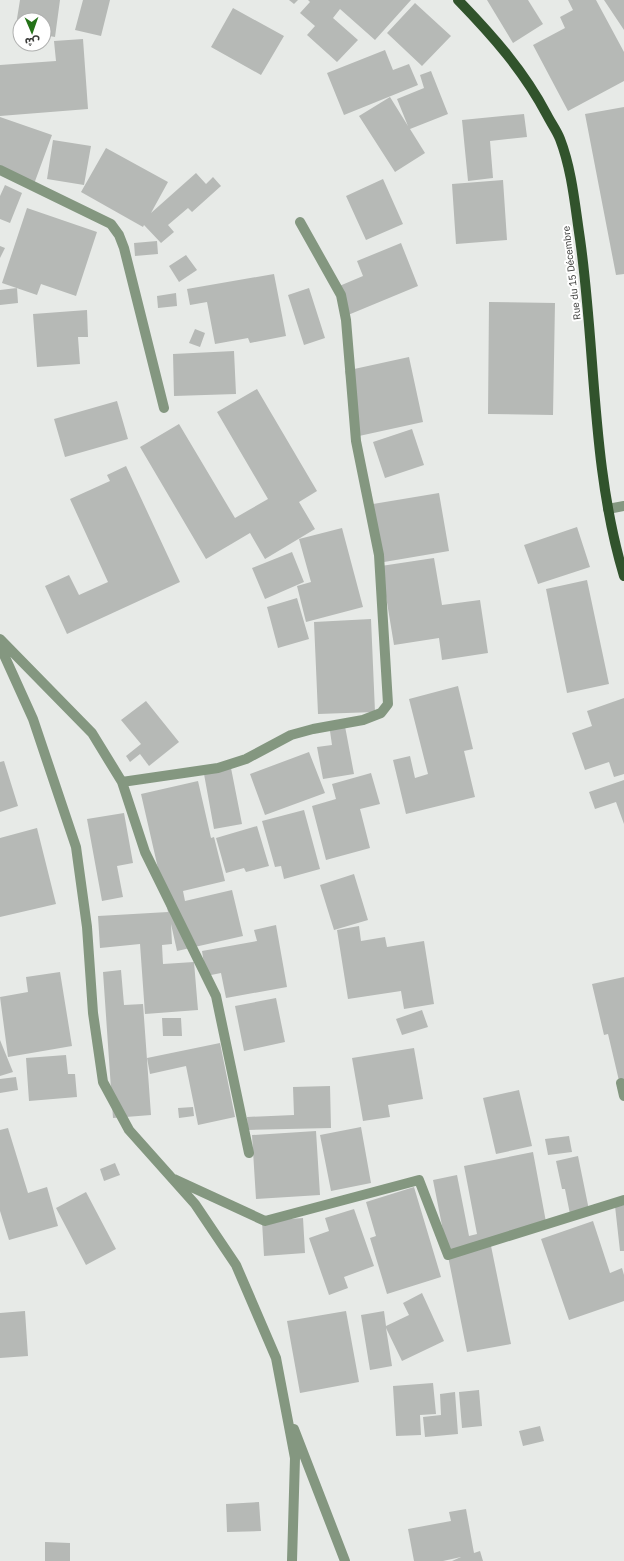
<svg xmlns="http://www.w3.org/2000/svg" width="624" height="1561" font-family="'IBM Plex Sans','Noto Sans Arabic',sans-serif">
<rect width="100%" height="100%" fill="#e7eae7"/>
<path fill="#b6b9b6" d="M20 0H60L55 37 44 35V20H20V32L15 31Z
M83 0H110L101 36 75 30Z
M289 0H298L294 4Z
M308 0H411L375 40 340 9 333 18 358 40 337 62 307 35 315 26 300 13 310 2Z
M487 0H528L543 24 513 43Z
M568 0H596L624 52V81L568 111 533 45 565 28 560 17 573 10Z
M604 0H624V30Z
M415 3 451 36 422 66 387 33Z
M233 8 284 36 261 75 211 47Z
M83 39 88 109 0 116V65L56 61 54 41Z
M385 50 393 70 409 64 418 85 344 115 327 73Z
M431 71 448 114 410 129 425 153 395 172 359 116 390 97 408 126 397 99 424 88 420 75Z
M624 107V274L616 275 585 114Z
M524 114 527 137 490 141 493 178 468 181 462 120Z
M0 117 52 135 34 184 0 172Z
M53 140 91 146 84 185 47 179Z
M106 148 168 182 151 213 196 173 206 184 213 177 221 186 192 212 188 208 168 225 174 232 161 243 144 225 143 227 81 192Z
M383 179 403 224 366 240 346 196Z
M503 180 507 240 456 244 452 184Z
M5 185 22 193 10 223 0 219V196Z
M27 208 97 232 76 296 41 284 37 295 2 283Z
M157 241 158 254 135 256 134 243Z
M401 243 418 286 348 315 337 287 363 276 357 261Z
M0 246 5 248 0 258Z
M186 255 197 270 179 282 169 266Z
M274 274 286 336 250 343 248 338 215 344 207 302 190 305 187 289Z
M17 288 18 303 0 305V290Z
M309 288 325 338 304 345 288 295Z
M176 293 177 306 158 308 157 296Z
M489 302 555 303 553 415 488 414Z
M87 310 88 337H78L80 364 37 367 33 314Z
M195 329 205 333 200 347 189 343Z
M234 351 236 394 174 396 173 354Z
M409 357 423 422 359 436 345 371Z
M257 389 317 491 299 502 315 529 265 559 250 533 206 559 140 447 179 424 235 518 268 499 217 412Z
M117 401 128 439 65 457 54 419Z
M412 429 424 465 385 478 373 442Z
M126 466 180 582 67 634 45 586 69 575 79 595 108 582 70 499 110 481 107 475Z
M439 493 449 551 384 562 373 504Z
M577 527 590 567 538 584 524 545Z
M342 528 363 607 306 622 297 586 311 582 299 539Z
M292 552 304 582 265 599 252 568Z
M434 558 442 605 480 600 488 653 442 660 439 638 394 645 381 566Z
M587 580 609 684 567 693 546 589Z
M297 598 309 639 278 648 267 607Z
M371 619 375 712 318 714 314 622Z
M458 686 473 749 464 751 475 797 406 814 393 760 410 756 415 778 428 774 409 699Z
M624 698V774L614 777 609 762 585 770 572 733 592 726 587 711Z
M146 701 179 742 149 766 140 754 130 762 126 756 141 744 121 720Z
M344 721 354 774 323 779 317 747 332 745 329 724Z
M309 752 325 793 265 815 250 774Z
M4 761 18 806 0 812V762Z
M231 768 242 824 214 829 204 774Z
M371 773 380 804 360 809 370 848 326 860 312 806 336 799 332 784Z
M624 780V824L616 802 595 809 589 792Z
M198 781 211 838 214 837 225 881 183 891 185 901 232 890 243 936 177 951 171 924 172 944 162 945 163 964 194 962 198 1010 145 1014 140 944 100 948 98 916 168 912 141 794Z
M304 810 320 869 284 879 281 866 275 867 262 821Z
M124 813 133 863 117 866 123 897 102 901 87 819Z
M257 826 269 866 246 872 244 868 226 873 216 838Z
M37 828 56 904 0 917V838Z
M354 874 368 920 334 930 320 885Z
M276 925 287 987 226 998 221 973 206 976 202 951 257 941 254 930Z
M359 926 361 941 385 937 387 947 424 941 434 1004 404 1009 401 991 348 999 337 930Z
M121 970 124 1005 143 1004 151 1115 113 1118 103 972Z
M60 972 72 1046 8 1057 0 997 28 992 26 977Z
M624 977V1085H620L608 1034 604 1035 592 984Z
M276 998 285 1042 244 1051 235 1006Z
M422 1010 428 1027 402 1035 396 1019Z
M162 1018H181L182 1036H163Z
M0 1040 13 1072 0 1076Z
M220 1043 235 1117 198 1125 186 1066 150 1074 147 1058Z
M414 1048 423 1099 388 1105 390 1117 363 1121 352 1058Z
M66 1055 68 1074H75L77 1097 29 1101 26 1058Z
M16 1077 18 1090 0 1093V1079Z
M330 1086 331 1128 248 1130 247 1117 294 1115 293 1087Z
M519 1090 532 1146 496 1154 483 1098Z
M193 1107 194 1116 179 1118 178 1108Z
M361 1127 371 1183 331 1191 320 1135Z
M8 1128 28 1193 47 1187 58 1226 9 1240 0 1211V1130Z
M316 1131 320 1195 256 1199 252 1135Z
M569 1136 572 1152 548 1155 545 1139Z
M533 1152 546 1222 490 1241 511 1344 467 1352 433 1180 457 1175 469 1236 477 1234 464 1166Z
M578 1156 589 1210 570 1214 565 1189H562L556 1161Z
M115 1163 120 1175 104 1181 100 1169Z
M414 1187 441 1277 387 1294 370 1238 376 1236 366 1202Z
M86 1192 116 1249 86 1265 56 1208Z
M624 1205V1251H620L615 1206Z
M354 1209 374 1266 344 1277 348 1288 329 1295 309 1238 329 1231 325 1218Z
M303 1218 305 1253 264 1256 262 1221Z
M593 1221 610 1273 622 1268 624 1275V1301L569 1320 541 1239Z
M422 1293 444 1341 402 1361 386 1328 392 1366 370 1370 361 1315 384 1311 386 1326 409 1315 403 1303Z
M25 1311 28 1356 0 1358V1313Z
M346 1311 359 1382 300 1393 287 1321Z
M433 1383 436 1414 420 1415 421 1435 396 1436 393 1386Z
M479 1390 482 1426 462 1428 459 1392Z
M455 1392 458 1434 425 1437 423 1417 441 1415 440 1394Z
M540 1426 544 1441 523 1446 519 1431Z
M259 1502 261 1531 227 1532 226 1504Z
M466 1509 474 1553 480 1551 483 1561H452L461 1557 443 1561H414L408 1529 451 1521 449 1512Z
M45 1542 70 1543V1561H45Z"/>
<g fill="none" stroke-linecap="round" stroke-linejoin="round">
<path stroke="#849780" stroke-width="10" d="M0 170 111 224 119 235 124 248 164 408
M608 509 624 506
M0 639 92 733 122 782 145 852 216 996 249 1153
M0 646 33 719 76 847 87 927 93 1013 103 1082 129 1130 195 1204 236 1265 276 1358 295 1458 292 1561
M122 782 218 768 246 759 291 735 313 729 363 720 381 713 388 704 379 555 356 441 346 320 341 295 300 222
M621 1083 624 1096
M174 1179 265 1221 419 1180 448 1255 624 1200
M294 1429 345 1561"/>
<path stroke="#31532c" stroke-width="10" d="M458 0C492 35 524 71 547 115 551 123 557 131 560 139 572 170 575 206 580 239 596 351 591 467 624 576"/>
</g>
<g text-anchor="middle" stroke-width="4" stroke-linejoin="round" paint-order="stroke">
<g font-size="10" fill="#383937" stroke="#fff">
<text transform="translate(571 273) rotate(-97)" y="4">Rue du 15 Décembre</text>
</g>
</g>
<g transform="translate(32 32) rotate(178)"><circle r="19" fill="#ffffff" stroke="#afb0af"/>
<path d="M0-3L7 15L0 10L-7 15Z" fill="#247218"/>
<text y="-6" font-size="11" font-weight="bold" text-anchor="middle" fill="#383937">ش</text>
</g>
</svg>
